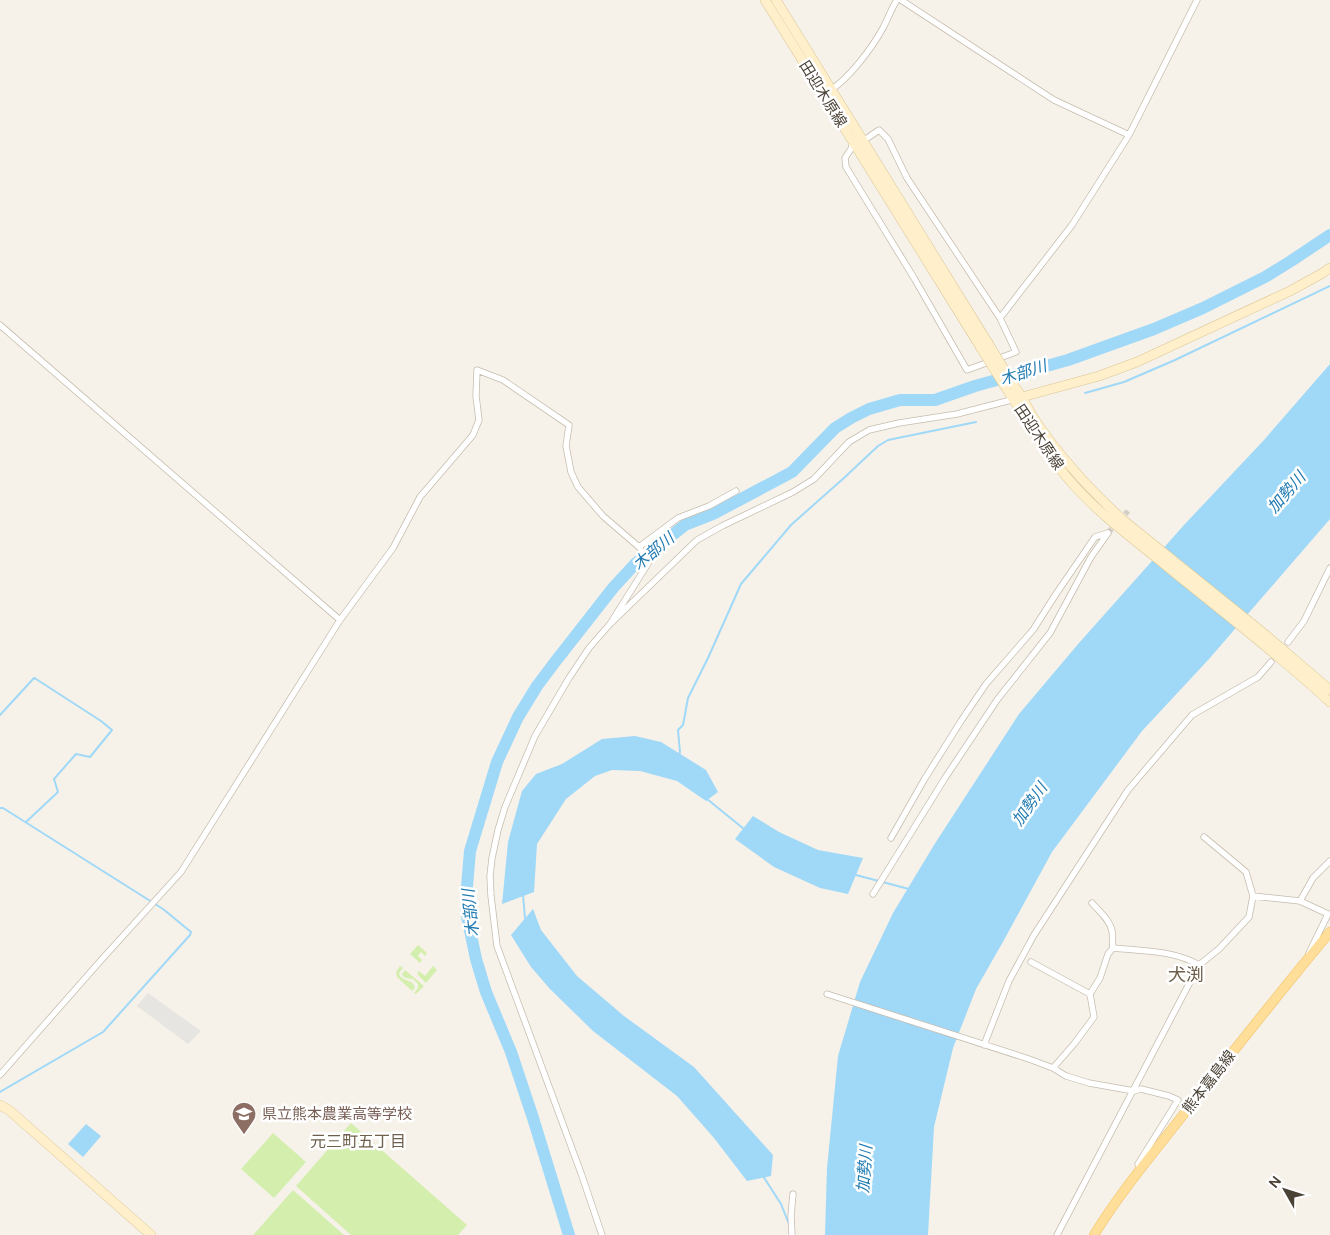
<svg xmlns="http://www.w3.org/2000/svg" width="1330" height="1235" font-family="'DM Sans','Noto Sans JP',sans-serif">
<rect width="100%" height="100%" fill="#f6f2e9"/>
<path fill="#d4eeae" d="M418 945 427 953 425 956 421 952 418 956 422 960 420 963 410 954Z
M400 966 403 968 399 973 400 976C405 982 413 979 415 988L412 991 397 977 396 972Z
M433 966 437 970 426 983 417 974 419 971 425 976Z
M405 970 424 986 416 994 414 993 418 988V984L413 979C409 978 403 979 402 974Z
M351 1123 467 1225 458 1235H351L296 1186Z
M273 1133 306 1162 274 1198 241 1169Z
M293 1190 344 1235H253Z"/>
<path fill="#e7e5e1" d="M148 993 201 1031 188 1044 137 1006Z"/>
<path fill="#a0d8f8" d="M1330 364V519L1209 659 1142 731 1052 852 1004 940 976 989 953 1048 934 1127 928 1235H825L827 1168 838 1056 860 982 893 913 934 845 1019 714 1079 643 1184 525 1264 440Z
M635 736 661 742 706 770 718 792 706 801 677 781 640 771 612 770 595 776 566 799 537 844 534 892 502 904 508 842 522 791 536 774 562 764 602 739Z
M753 816 779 832 818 850 863 858 848 894 820 888 774 867 735 839Z
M533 909 541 930 577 976 624 1016 694 1067 773 1155 771 1176 747 1181 714 1138 677 1096 593 1031 550 989 531 967 511 935Z
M86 1124 101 1136 83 1157 68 1144Z"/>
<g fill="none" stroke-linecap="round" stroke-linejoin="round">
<path stroke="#a0d8f8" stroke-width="2" d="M1085 393 1124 382 1175 360 1330 286
M0 715 34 678 36 679 101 721 112 730 90 757 76 754 54 779 58 792 26 822
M679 755 680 752 678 730 683 725 688 698 708 658 741 584 791 525 845 477 878 446 888 440 976 422
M707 799 744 829
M0 808H3L163 909 191 932 190 935 103 1032 0 1092
M856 875 909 889
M523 895 525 918
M763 1176 781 1204 789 1224"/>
<path stroke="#a0d8f8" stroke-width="12" d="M569 1235 533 1118 511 1052 486 992 476 959 467 916 466 898 470 851 497 762 518 717 537 686 555 662 613 588 635 564 685 525 713 514 792 472 835 428 851 418 869 409 900 400H935L975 386 1068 360 1154 329 1203 308 1265 277 1291 261 1330 235"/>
<path stroke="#d4cfc5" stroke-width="5.5" stroke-dasharray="5.5 3" stroke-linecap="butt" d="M1108 533 1128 511"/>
<defs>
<path id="street" d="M901 0 1054 100 1129 135
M829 91C849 79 872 48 883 28 888 19 891 9 897 0
M853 142 851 149 845 158 846 167 914 278 967 370 1016 352 1000 318 907 178 888 139 879 130 863 141
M1000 318 1072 225 1129 135 1197 0
M0 325 340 620
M639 547 678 518 709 506 736 491
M1288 642 1304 621 1330 568
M891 838 924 780 961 721 986 684 1033 630 1056 594 1095 537 1108 533
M873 894 945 778 997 700 1050 633 1091 557 1108 533
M1253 896 1300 901 1328 914
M1300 901 1313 878 1330 861
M1092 903C1099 911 1110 920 1112 931 1113 936 1112 942 1113 948
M1309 953 1328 914H1330
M1031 962 1090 994
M827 994 1029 1059 1053 1068 1066 1076 1089 1083 1134 1091 1141 1089 1169 1096 1178 1100 1138 1164 1141 1168
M984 1045 1009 981 1034 935 1128 790 1192 715 1258 677 1271 662
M1053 1068 1074 1044 1094 1017 1090 994 1100 978 1108 954 1113 948C1142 951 1173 950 1199 965
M0 1075 103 958 181 872 340 620 393 548 420 497 473 435 479 420 476 396 477 370 503 380 569 425 566 446 571 472 578 487 603 516 639 547 649 562 610 624
M602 1235 581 1173 497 946 491 896 490 876 492 858 498 830 505 807 535 736 569 678 589 648 610 624 697 540 722 526 793 492 814 479 849 442 869 430 899 423 957 414 1015 399
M792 1235 791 1216 793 1194
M1057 1235 1199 965 1219 949 1249 917 1253 896 1246 872 1204 837"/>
<path id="secondary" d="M765 0 981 348
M776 0 988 343
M1015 387C1023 397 1028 409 1035 420 1060 457 1090 490 1123 520L1267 636 1330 690
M1006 388C1027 420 1046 454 1071 482 1098 513 1132 538 1164 564 1220 610 1277 653 1330 702
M1022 397 1099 376 1137 362 1290 291 1321 274 1330 268
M0 1105 9 1110 151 1235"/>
<path id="primary" d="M1094 1235C1121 1191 1155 1151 1187 1110 1234 1050 1281 991 1330 932"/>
</defs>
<use href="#street" stroke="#c6bcae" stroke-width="7"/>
<use href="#secondary" stroke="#dbc695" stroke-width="10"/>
<use href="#primary" stroke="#f1be5d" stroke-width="10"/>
<use href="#street" stroke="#fff" stroke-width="5.5"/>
<use href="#secondary" stroke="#fff0cb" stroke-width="9"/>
<use href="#primary" stroke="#ffde9a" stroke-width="9"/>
<defs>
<path id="secondary-bridge" d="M988 343 1015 387
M981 348 1006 388"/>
</defs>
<use href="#secondary-bridge" stroke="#dbc695" stroke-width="10" stroke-linecap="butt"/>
<use href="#secondary-bridge" stroke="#fff0cb" stroke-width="9"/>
</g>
<defs>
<symbol id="school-pin" viewBox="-11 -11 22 30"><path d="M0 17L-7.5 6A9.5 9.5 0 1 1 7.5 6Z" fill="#8d6e63" stroke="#fff"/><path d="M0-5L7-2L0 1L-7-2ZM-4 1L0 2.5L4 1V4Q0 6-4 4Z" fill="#fff"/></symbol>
</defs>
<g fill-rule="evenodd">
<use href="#school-pin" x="230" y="1100" width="28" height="38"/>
</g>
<g text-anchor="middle" stroke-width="5" stroke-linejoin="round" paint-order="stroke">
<g font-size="15" fill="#4b4236" stroke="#fff">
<text transform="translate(823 94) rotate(58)" y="5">田迎木原線</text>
<text transform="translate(1039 437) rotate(56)" y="5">田迎木原線</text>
<text transform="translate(1209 1082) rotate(-52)" y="5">熊本嘉島線</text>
</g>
<g font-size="15" fill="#785e54" stroke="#fff" text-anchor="start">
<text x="262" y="1119">県立熊本農業高等学校</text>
</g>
<g font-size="16" font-style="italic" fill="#207bb2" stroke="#fff">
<text transform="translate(1023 372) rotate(-18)" y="6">木部川</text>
<text transform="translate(1286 492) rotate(-49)" y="6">加勢川</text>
<text transform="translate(653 551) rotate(-40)" y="6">木部川</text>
<text transform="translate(1029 804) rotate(-55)" y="6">加勢川</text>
<text transform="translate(470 913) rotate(-96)" y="6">木部川</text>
<text transform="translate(864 1169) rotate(-86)" y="6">加勢川</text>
</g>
<g font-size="16" fill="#6f604c" stroke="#fff">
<text x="358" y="1147">元三町五丁目</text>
</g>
<g font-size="18" fill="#6f604c" stroke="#fff">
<text x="1186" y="981">犬渕</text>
</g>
</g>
<g transform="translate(1285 1190) rotate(309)" stroke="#ffffff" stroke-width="4" paint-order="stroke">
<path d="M0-4L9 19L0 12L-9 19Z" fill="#4b4236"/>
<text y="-8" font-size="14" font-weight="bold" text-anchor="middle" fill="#4b4236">N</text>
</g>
</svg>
